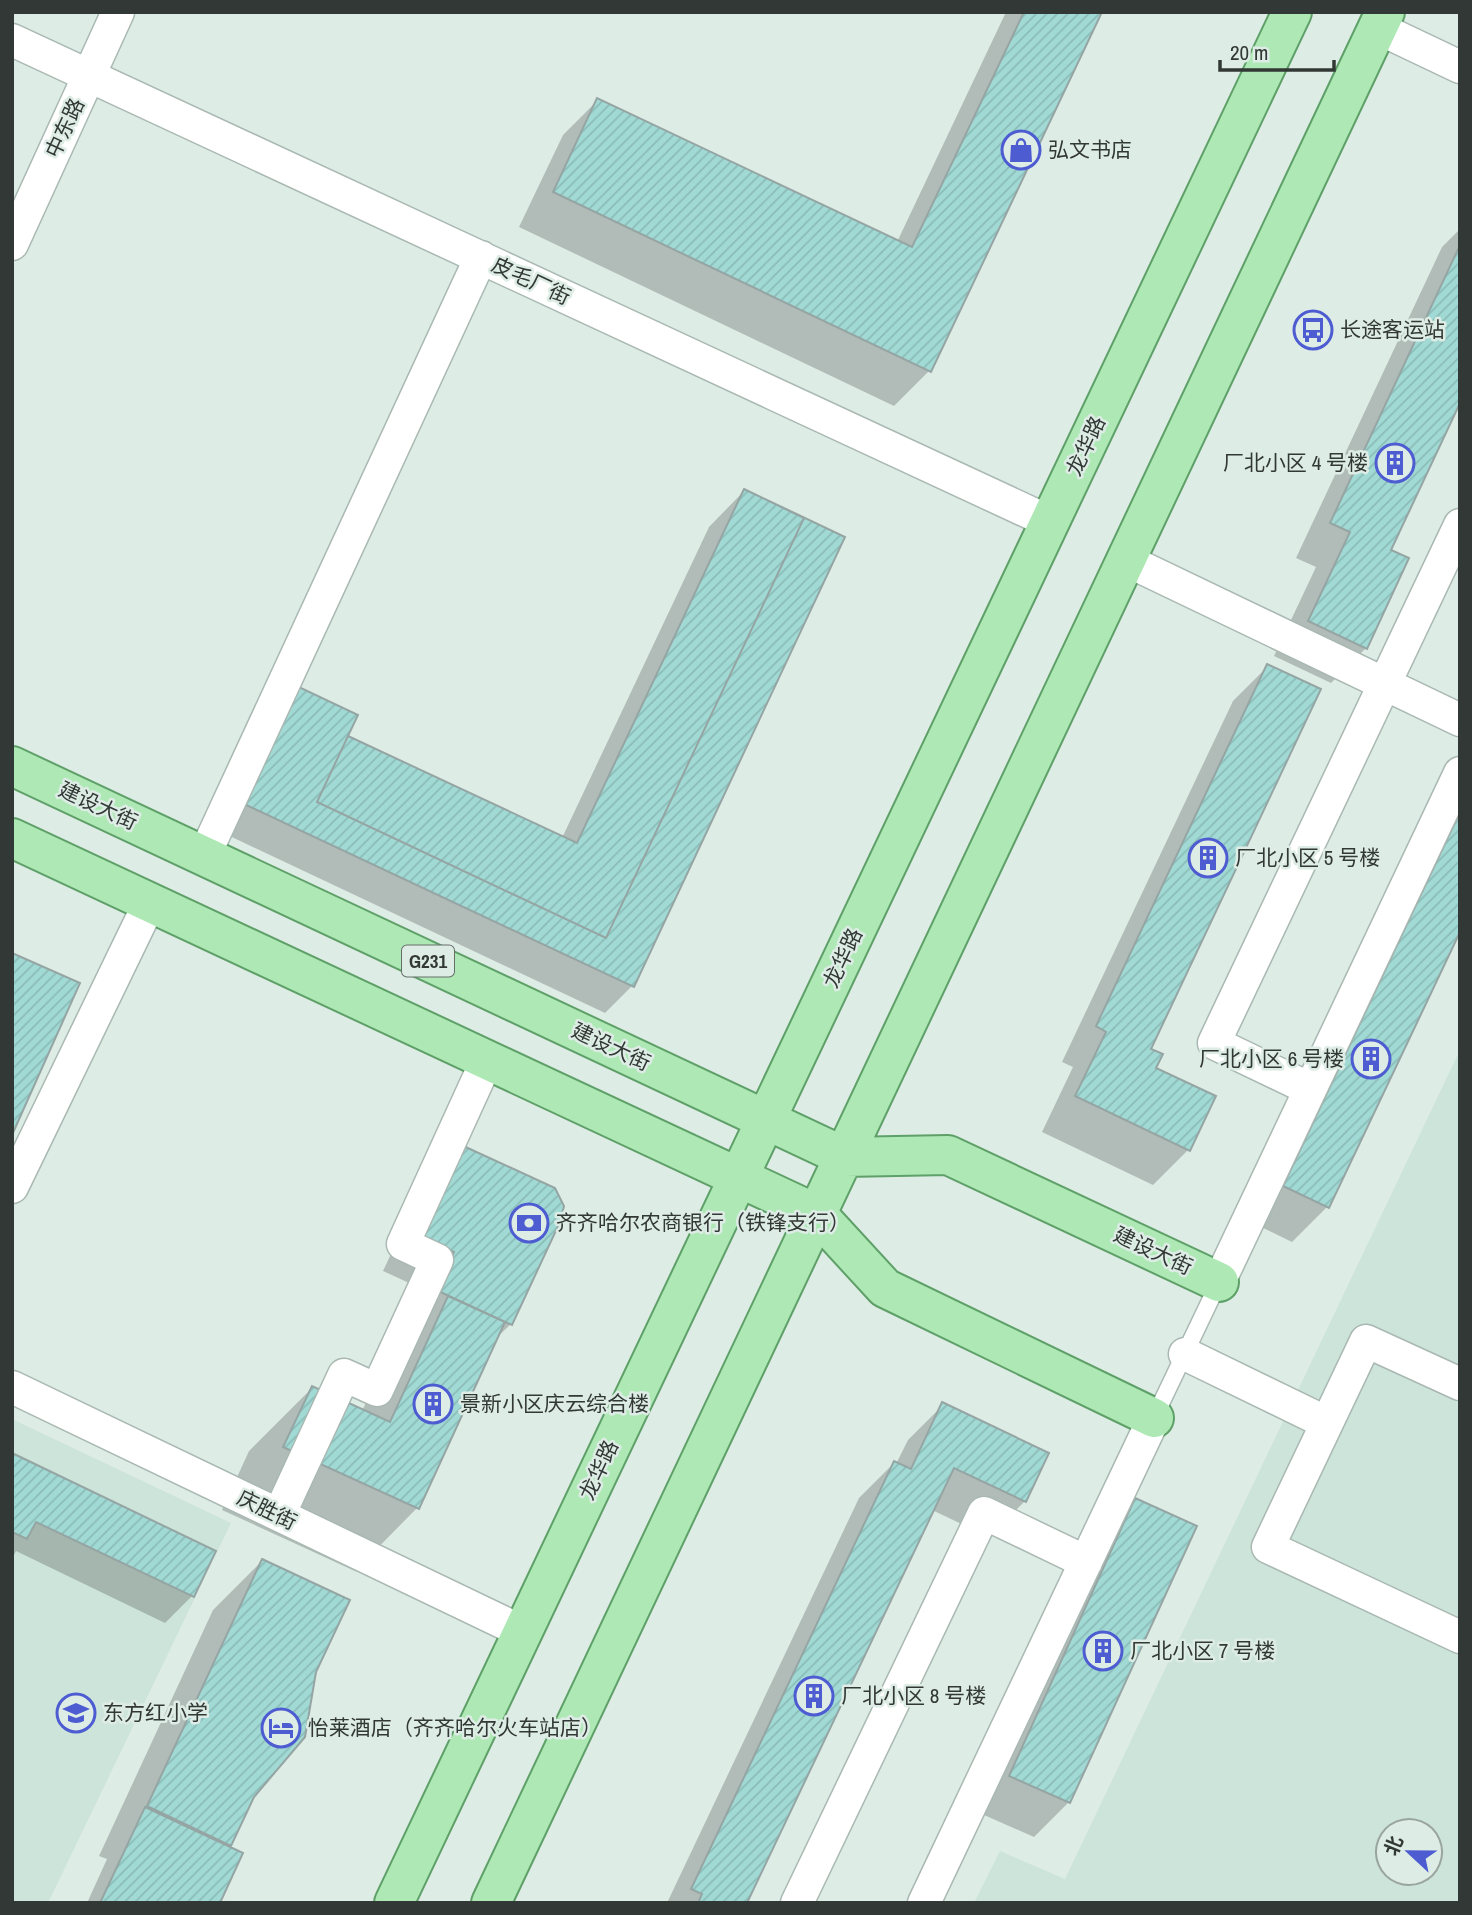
<svg xmlns="http://www.w3.org/2000/svg" width="1472" height="1915" font-family="'Archivo Narrow','Noto Sans SC',sans-serif">
<defs>
<pattern id="building-hatch" width="6" height="6" patternUnits="userSpaceOnUse" patternTransform="scale(1.75)"><rect width="6" height="6" fill="#a1dad5"/><path d="M-1 1l2-2M0 6l6-6M5 7l2-2" fill="none" stroke="#8bbcb7"/></pattern>
</defs>
<rect width="100%" height="100%" fill="#deece6"/>
<path fill="#cde4da" fill-rule="evenodd" d="M1460 1050V1903H974L1000 1851 1065 1879ZM1388 1831H1430V1873H1388Z
M12 1419 231 1523 48 1903H12Z"/>
<path fill="#0003" d="M1006 12H1100L929 371 894 406 519 227 563 135 598 100 897 242Z
M1460 229V399L1389 551 1366 648 1331 683 1274 656 1316 567 1296 558 1442 247Z
M744 491 632 986 605 1013 219 831 272 716 343 743 562 838 709 527Z
M1268 666 1149 1050 1154 1069 1188 1150 1153 1185 1042 1132 1073 1067 1062 1062 1233 701Z
M1460 776V928L1327 1207 1292 1242 1249 1221Z
M425 1181 511 1324 494 1340 417 1508 355 1571 222 1510 249 1451 312 1388 362 1411 420 1288 383 1271Z
M943 1405 1047 1454 1025 1501 989 1537 932 1510 745 1903H667L859 1498 894 1463 896 1464 908 1440Z
M12 1455 192 1596 165 1623 16 1551 12 1559Z
M1136 1500 1069 1802 1034 1837 975 1811 1101 1536Z
M262 1561 252 1797 228 1847 218 1903H87L107 1859 99 1856 213 1610Z"/>
<path fill="url(#building-hatch)" stroke="#95a5a3" stroke-width="2" d="M1024 12H1102L931 372 553 192 597 98 912 247Z
M1460 245V403L1391 550 1409 558 1367 649 1308 621 1350 532 1330 523Z
M744 489 845 537 634 987 244 804 299 687 358 715 348 736 577 843Z
M744 489 804 518 606 938 317 802 348 736 577 843Z
M1267 664 1321 689 1151 1049 1163 1054 1156 1068 1216 1096 1190 1151 1075 1096 1106 1032 1096 1026Z
M1460 812V932L1329 1208 1283 1186Z
M12 953 80 983 12 1135Z
M459 1144 555 1188 564 1206 560 1222 512 1325 436 1290 454 1252 417 1235Z
M448 1296 505 1322 419 1509 283 1447 312 1386 390 1422Z
M942 1402 1049 1453 1026 1502 954 1468 747 1903H698L702 1894 691 1889 894 1461 911 1469Z
M12 1453 216 1551 194 1597 36 1522 27 1539 12 1532Z
M1135 1498 1197 1526 1070 1803 1009 1776Z
M262 1559 350 1600 316 1672 305 1737 254 1797 231 1846 147 1806Z
M145 1807 243 1853 220 1903H100Z"/>
<g fill="none" stroke-linecap="round" stroke-linejoin="round">
<defs>
<path id="service" d="M1154 1418 1219 1282"/>
<path id="minor" d="M1378 28 1460 67
M12 40 1050 522
M12 244 118 12
M1126 560 1460 720
M204 856 481 257
M1310 1089 1214 1043 1460 525
M12 1187 150 902
M1219 1282 1460 773
M1185 1354 1327 1423
M1460 1384 1366 1341 1268 1547 1460 1637
M12 1387 523 1632
M279 1515 344 1375 377 1390 437 1260 403 1244 487 1060
M797 1903 984 1513 1086 1562
M924 1903 1154 1418"/>
<path id="primary" d="M12 766 845 1157 948 1155 1219 1282
M12 838 817 1214 885 1288 1154 1418
M394 1903 1292 12
M491 1903 1385 12"/>
</defs>
<use href="#service" stroke="#a9b8b2" stroke-width="19"/>
<use href="#minor" stroke="#a9b8b2" stroke-width="35"/>
<use href="#primary" stroke="#5ea068" stroke-width="42"/>
<use href="#service" stroke="#fff" stroke-width="16"/>
<use href="#minor" stroke="#fff" stroke-width="32"/>
<use href="#primary" stroke="#ade8b5" stroke-width="38"/>
</g>
<defs>
<symbol id="shop-ring" viewBox="-11 -11 22 22"><circle r="9.5" fill="#deece6" stroke="#4e5cd2" stroke-width="1.5"/><path d="M-5-2.5h2.3a2.7 3.5 0 0 1 5.4 0H5L5.5 6h-11ZM-1.5-2.5h3a1.5 2.3 0 0 0-3 0Z" fill="#4e5cd2"/></symbol>
<symbol id="bus-ring" viewBox="-11 -11 22 22"><circle r="9.5" fill="#deece6" stroke="#4e5cd2" stroke-width="1.5"/><path d="M-5-6H5V4H4V6H2V4H-2V6H-4V4H-5ZM-3.5-4V0h7V-4ZM-3.5 1.2v1.5H-2V1.2ZM2 1.2v1.5H3.5V1.2Z" fill="#4e5cd2"/></symbol>
<symbol id="building-ring" viewBox="-11 -11 22 22"><circle r="9.5" fill="#deece6" stroke="#4e5cd2" stroke-width="1.5"/><path d="M-4-6H4V6H1V3H-1V6H-4ZM-2.5-4.3h1.7v1.8h-1.7ZM.8-4.3h1.7v1.8H.8ZM-2.5-1h1.7V.8h-1.7ZM.8-1h1.7V.8H.8Z" fill="#4e5cd2"/></symbol>
<symbol id="bank-ring" viewBox="-11 -11 22 22"><circle r="9.5" fill="#deece6" stroke="#4e5cd2" stroke-width="1.5"/><path d="M-6-4H6V4H-6ZM0-2.3a2.3 2.3 0 1 0 0 4.6a2.3 2.3 0 1 0 0-4.6Z" fill="#4e5cd2"/></symbol>
<symbol id="school-ring" viewBox="-11 -11 22 22"><circle r="9.5" fill="#deece6" stroke="#4e5cd2" stroke-width="1.5"/><path d="M0-5L7-2L0 1L-7-2ZM-4 1L0 2.5L4 1V4Q0 6-4 4Z" fill="#4e5cd2"/></symbol>
<symbol id="hotel-ring" viewBox="-11 -11 22 22"><circle r="9.5" fill="#deece6" stroke="#4e5cd2" stroke-width="1.5"/><path d="M-6-4.5h1.5V1H6V5H4.5V3h-9V5H-6ZM-4 0a1.8 1.8 0 1 1 3.6 0ZM.5 0V-2.5h3Q6-2.5 6 0Z" fill="#4e5cd2"/></symbol>
</defs>
<g fill-rule="evenodd">
<use href="#shop-ring" x="999" y="128" width="44" height="44"/>
<use href="#bus-ring" x="1291" y="308" width="44" height="44"/>
<use href="#building-ring" x="1373" y="441" width="44" height="44"/>
<use href="#building-ring" x="1186" y="836" width="44" height="44"/>
<use href="#building-ring" x="1349" y="1037" width="44" height="44"/>
<use href="#bank-ring" x="507" y="1201" width="44" height="44"/>
<use href="#building-ring" x="411" y="1382" width="44" height="44"/>
<use href="#building-ring" x="1081" y="1629" width="44" height="44"/>
<use href="#building-ring" x="792" y="1674" width="44" height="44"/>
<use href="#school-ring" x="54" y="1691" width="44" height="44"/>
<use href="#hotel-ring" x="259" y="1706" width="44" height="44"/>
</g>
<g text-anchor="middle" stroke-width="5" stroke-linejoin="round" paint-order="stroke">
<rect fill="#deece6" stroke="#666e6a" stroke-width="2" x="402" y="945.5" width="52" height="31" rx="5"/>
<g font-size="19" font-weight="bold" fill="#323835">
<text x="428" y="968">G231</text>
</g>
<g font-size="21" fill="#323835" stroke="#deece6">
<text transform="translate(65 128) rotate(-65)" y="7">中东路</text>
<text transform="translate(531 281) rotate(25)" y="7">皮毛厂街</text>
<text transform="translate(1086 446) rotate(-65)" y="7">龙华路</text>
<text transform="translate(98 806) rotate(25)" y="7">建设大街</text>
<text transform="translate(843 958) rotate(-65)" y="7">龙华路</text>
<text transform="translate(611 1047) rotate(25)" y="7">建设大街</text>
<text transform="translate(1153 1251) rotate(25)" y="7">建设大街</text>
<text transform="translate(599 1470) rotate(-65)" y="7">龙华路</text>
<text transform="translate(267 1510) rotate(26)" y="7">庆胜街</text>
</g>
<g font-size="21" fill="#323835" stroke="#deece6" text-anchor="start">
<text x="1048" y="157">弘文书店</text>
<text x="1340" y="337">长途客运站</text>
<text x="1368" y="470" text-anchor="end">厂北小区 4 号楼</text>
<text x="1235" y="865">厂北小区 5 号楼</text>
<text x="1344" y="1066" text-anchor="end">厂北小区 6 号楼</text>
<text x="556" y="1230">齐齐哈尔农商银行（铁锋支行）</text>
<text x="460" y="1411">景新小区庆云综合楼</text>
<text x="1130" y="1658">厂北小区 7 号楼</text>
<text x="841" y="1703">厂北小区 8 号楼</text>
<text x="103" y="1720">东方红小学</text>
<text x="308" y="1735">怡莱酒店（齐齐哈尔火车站店）</text>
</g>
</g>
<rect width="1472" height="1915" fill="none" stroke="#323835" stroke-width="28"/>
<g transform="translate(1409 1852) rotate(292)"><circle r="33" fill="#deece6" stroke="#99a49f" stroke-width="2"/>
<path d="M0-5L12 26L0 18L-12 26Z" fill="#4e5cd2"/>
<text y="-10" font-size="19" font-weight="bold" text-anchor="middle" fill="#323835">北</text>
</g>
<path d="M1220 60v10h114v-10" fill="none" stroke="#323835" stroke-width="3.5"/>
<text x="1230" y="60" font-size="21" fill="#323835" stroke="#deece6" stroke-width="5" paint-order="stroke">20 m</text>
</svg>
